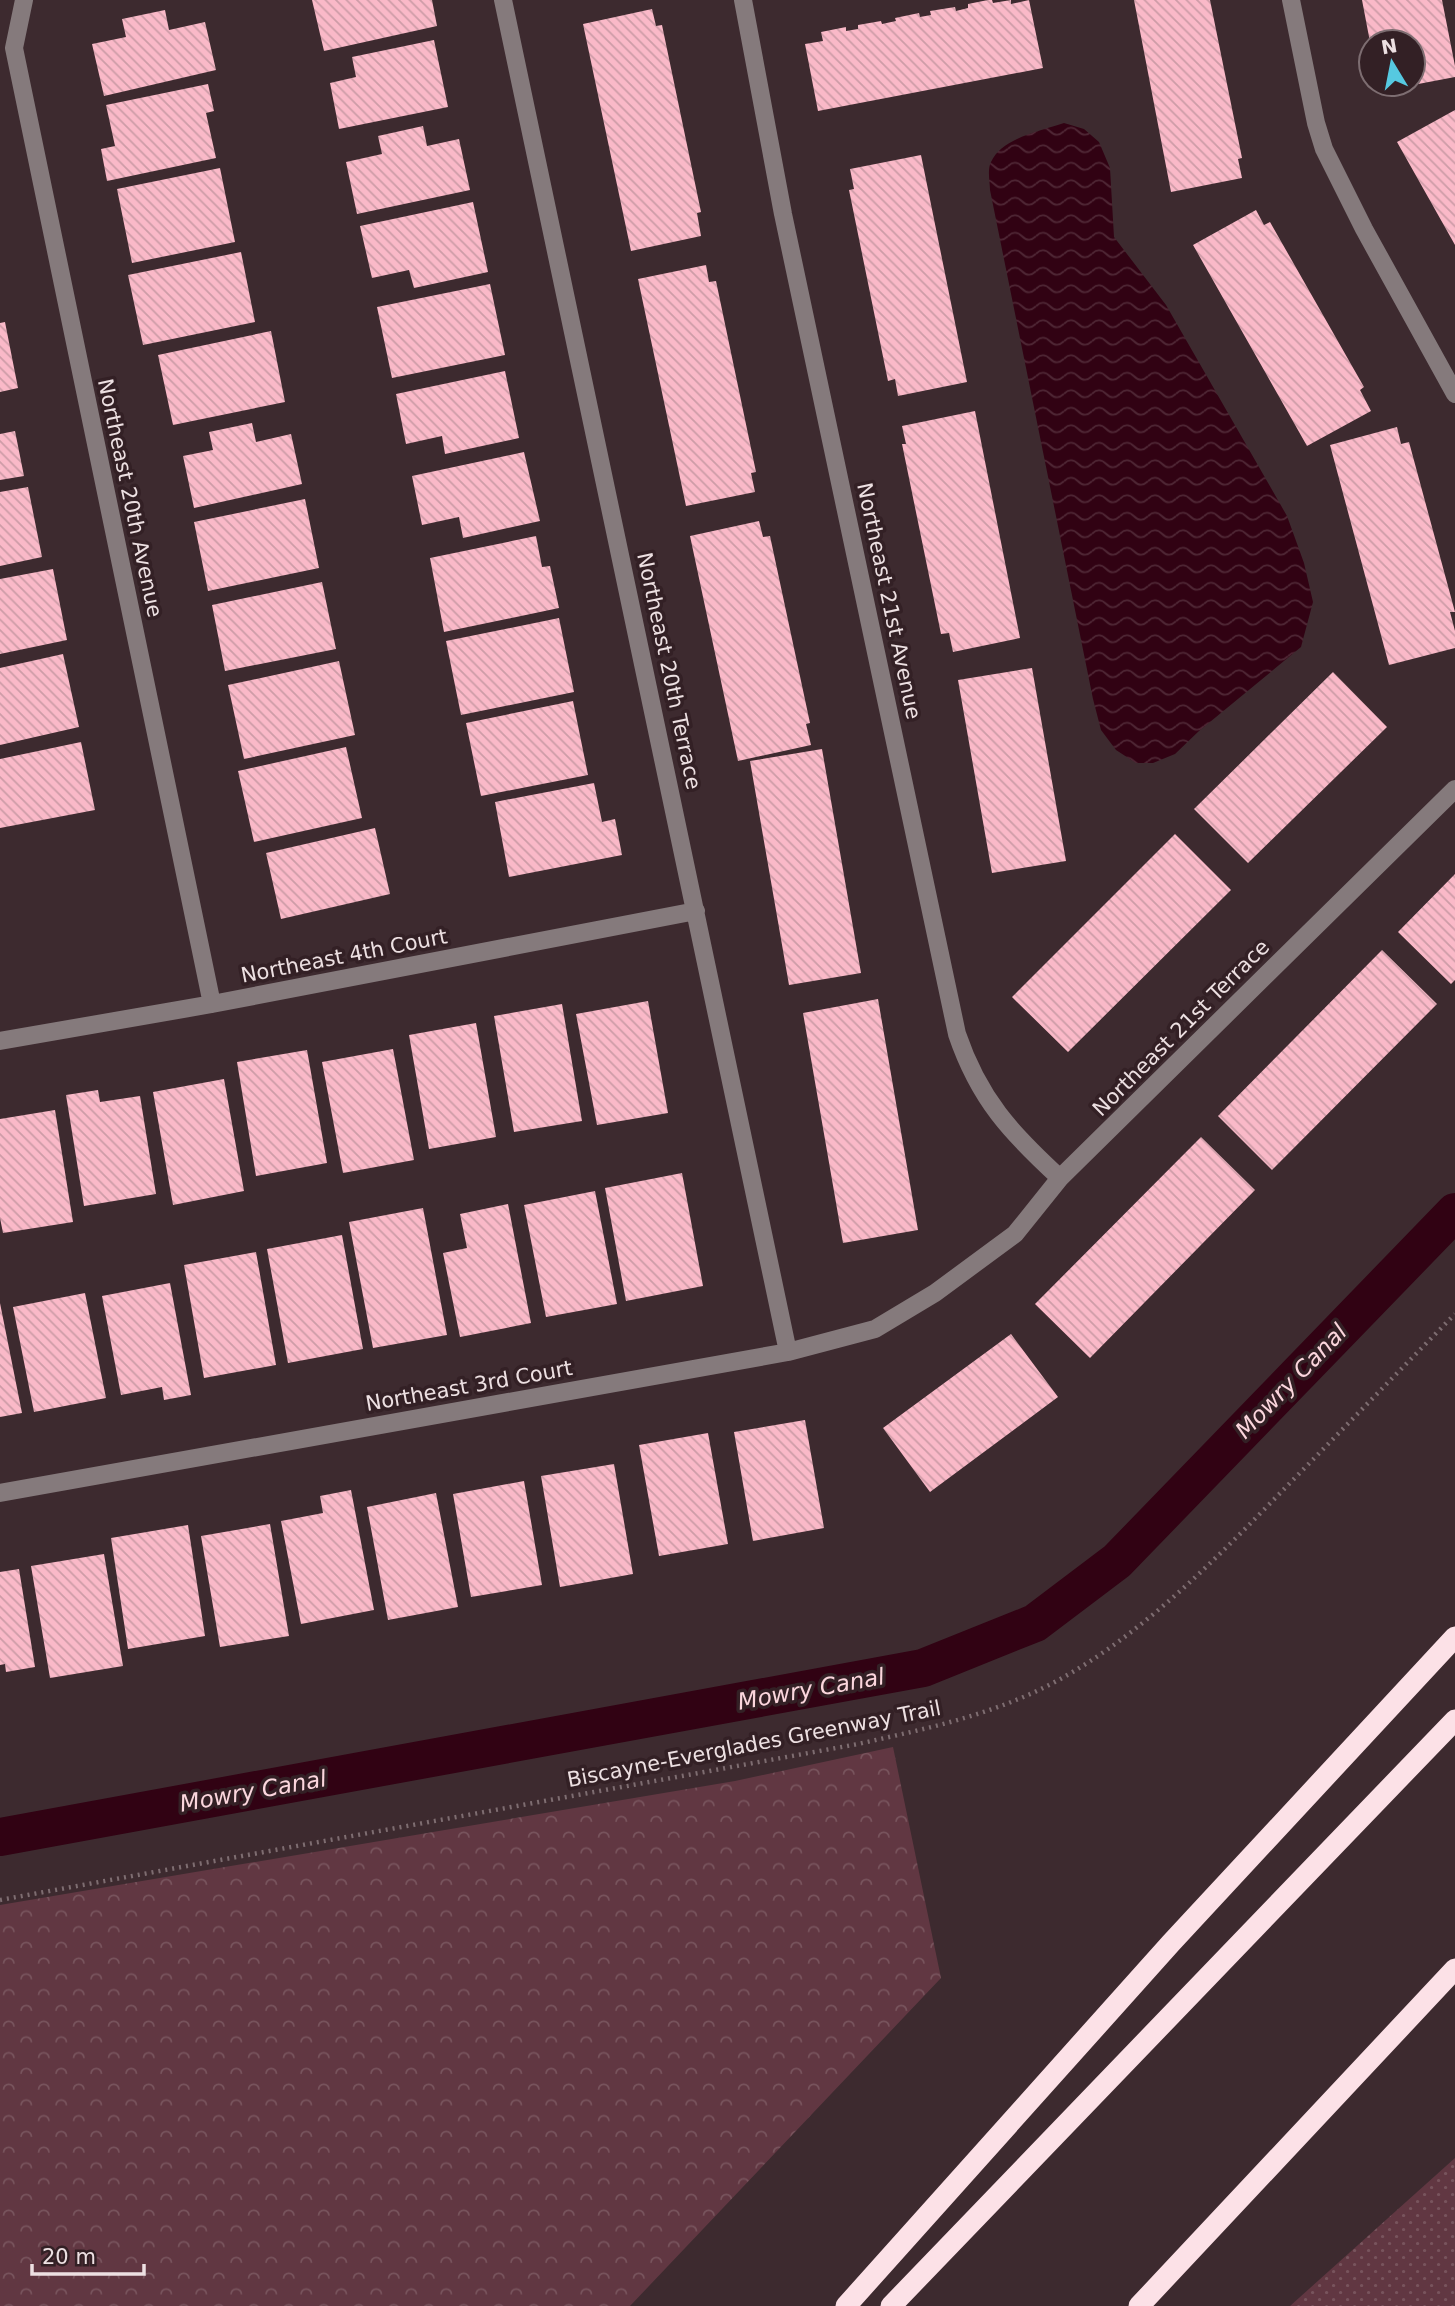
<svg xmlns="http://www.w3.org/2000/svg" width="1455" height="2306" font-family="'DejaVu Sans',sans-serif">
<defs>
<pattern id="grass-dots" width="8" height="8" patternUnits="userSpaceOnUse" patternTransform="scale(1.75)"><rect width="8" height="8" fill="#613742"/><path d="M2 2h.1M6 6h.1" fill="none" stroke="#78545d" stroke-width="1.8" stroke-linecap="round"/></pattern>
<pattern id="forest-crowns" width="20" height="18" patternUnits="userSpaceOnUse" patternTransform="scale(1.75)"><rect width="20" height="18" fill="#613742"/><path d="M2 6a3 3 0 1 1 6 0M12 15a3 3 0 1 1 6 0" fill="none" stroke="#78545d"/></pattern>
<pattern id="water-waves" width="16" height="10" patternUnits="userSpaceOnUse" patternTransform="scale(1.75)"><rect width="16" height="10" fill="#310213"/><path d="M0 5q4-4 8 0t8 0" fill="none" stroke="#4f2735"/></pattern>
<pattern id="building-back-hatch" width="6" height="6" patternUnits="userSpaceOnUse" patternTransform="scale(1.75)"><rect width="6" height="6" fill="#fab9c8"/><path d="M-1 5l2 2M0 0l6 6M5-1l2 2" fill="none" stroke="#cd9ca7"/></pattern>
</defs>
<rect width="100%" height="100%" fill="#3d2a2f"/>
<path fill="url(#grass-dots)" d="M1455 2158V2306H1290Z"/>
<path fill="url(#forest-crowns)" d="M893 1747 941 1978 630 2306H0V1905L735 1781Z"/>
<path fill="url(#water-waves)" d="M1064 123 1084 129 1099 142 1110 168 1114 237 1166 305 1287 516 1304 563 1313 602 1301 647 1199 731 1175 754 1153 763H1136L1116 750 1101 730 1093 699 990 190C990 182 987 170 991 162 1002 138 1040 131 1064 123Z"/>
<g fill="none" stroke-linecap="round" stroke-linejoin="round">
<path stroke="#310213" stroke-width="38" d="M0 1837 923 1668 1035 1623 1117 1561 1455 1212"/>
</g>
<path fill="url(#building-back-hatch)" d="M312 0H432L437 26 324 51Z
M988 0H992L993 3 1011 0V4L1029 0 1043 68 818 111 805 44 823 41 821 32 846 27V31L858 29V25L881 21 882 24 896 21 895 18 919 13 920 17 931 15 930 11 955 7 956 11 968 8V4Z
M1134 0H1210L1242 158 1238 159 1242 178 1171 192Z
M1362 0H1442L1455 66V77L1413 85V42H1370Z
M652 9 656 26 662 25 701 212 697 213 701 236 631 251 583 24Z
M165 10 169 30 205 22 216 70 104 96 92 44 126 37 122 19Z
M434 40 448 107 339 129 330 83 356 77 352 57Z
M208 84 214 111 206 113 216 158 107 181 101 149 115 146 106 105Z
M1385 84H1410V85L1386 90Z
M1455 110V245L1397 142Z
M423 126 427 146 459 139 470 190 357 214 346 162 382 154 378 136Z
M921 155 967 382 898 396 895 379 888 381 849 190 854 189 850 169Z
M220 168 235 242 132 263 117 189Z
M473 202 488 272 414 288 409 270 372 278 360 226Z
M1256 210 1264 225 1270 222 1364 387 1360 390 1371 411 1307 446 1193 245Z
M241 252 255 322 143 345 128 275Z
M706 265 709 282 716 281 756 472 751 473 755 492 686 506 638 279Z
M490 284 505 355 392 378 377 307Z
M5 322 18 388 0 392V323Z
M271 331 285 402 173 425 158 355Z
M505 371 519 438 445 454 442 436 406 444 396 394Z
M975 411 1020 638 953 652 949 633 941 634 902 444H906L902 426Z
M252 423 256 442 291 434 302 484 194 508 183 456 213 450 209 432Z
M1397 427 1401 444 1409 442 1455 612H1450L1455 631V648L1389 665 1330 445Z
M15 431 24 476 0 480V434Z
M524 452 540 521 463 538 459 517 422 525 412 476Z
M28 487 42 557 0 566V492Z
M305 499 319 568 208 591 194 522Z
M759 521 763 537 770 536 810 723 806 724 811 745 738 761 690 536Z
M536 536 542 567 550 566 559 608 444 632 430 558Z
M53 569 67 640 0 654V579Z
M322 582 336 649 225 671 212 605Z
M559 618 574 692 461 715 446 641Z
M63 654 79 727 0 745V668Z
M339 661 355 735 244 759 228 685Z
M1032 668 1066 861 992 873 958 680Z
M1333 672 1387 727 1248 863 1194 809Z
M573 701 588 775 481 796 466 723Z
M81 742 95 810 0 828V759Z
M346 747 362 818 254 842 238 771Z
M822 749 861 973 789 985 750 761Z
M594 783 602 822 615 819 622 855 509 877 495 802Z
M375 828 390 894 281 919 266 853Z
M1175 834 1231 890 1068 1052 1012 997Z
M1455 874V980L1451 984 1398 932Z
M1382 950 1437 1004 1272 1170 1218 1116Z
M878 999 918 1230 843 1243 803 1013Z
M648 1001 668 1113 597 1125 576 1014Z
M562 1004 582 1121 514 1132 494 1016Z
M476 1023 496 1137 429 1149 409 1035Z
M393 1049 414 1160 343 1173 322 1062Z
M307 1050 327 1163 256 1176 237 1062Z
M224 1079 244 1191 173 1205 153 1092Z
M98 1090 100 1102 140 1096 156 1194 84 1206 66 1095Z
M55 1110 73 1222 3 1233 0 1218V1119Z
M1201 1137 1255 1190 1090 1358 1035 1304Z
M682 1173 703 1286 626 1301 605 1188Z
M595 1191 617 1304 546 1317 524 1205Z
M508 1204 531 1323 460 1337 443 1253 467 1248 460 1214Z
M423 1208 447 1335 373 1348 349 1222Z
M342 1235 363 1349 288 1363 267 1249Z
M256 1252 276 1365 204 1378 184 1265Z
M170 1283 191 1395 164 1400 162 1387 121 1395 102 1296Z
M85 1293 106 1398 34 1412 13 1307Z
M0 1303 22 1413 0 1417Z
M1011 1334 1058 1397 930 1492 883 1428Z
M805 1420 824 1528 753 1541 734 1432Z
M708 1433 728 1544 659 1556 639 1445Z
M614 1464 633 1574 560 1587 541 1476Z
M524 1481 542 1585 471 1597 453 1494Z
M351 1490 374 1610 301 1624 281 1521 323 1513 320 1496Z
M436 1493 458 1607 388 1620 367 1507Z
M270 1524 289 1636 220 1647 201 1536Z
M188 1525 205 1636 128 1649 111 1538Z
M104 1554 123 1666 50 1678 31 1566Z
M19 1569 35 1667 6 1672 5 1664 0 1665V1572Z"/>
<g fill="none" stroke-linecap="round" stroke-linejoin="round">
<path stroke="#7e6d71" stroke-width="4.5" stroke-dasharray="2 5" stroke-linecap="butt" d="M0 1900 858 1744C911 1732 965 1721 1016 1700 1120 1659 1211 1564 1288 1485 1344 1428 1399 1371 1455 1314"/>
<path stroke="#857a7c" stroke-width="18" d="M24 0 14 48 212 1004
M503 0 788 1352
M743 0 783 214 957 1034C979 1099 1011 1133 1060 1178
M1291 0 1316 123 1324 149 1364 229 1455 394
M0 1041 212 1004 696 911
M0 1493 788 1352 875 1329 935 1293 1015 1234 1060 1178 1455 789"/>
<path stroke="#fce1e7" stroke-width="21" d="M846 2306 1171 1943 1455 1637
M891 2306 1455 1720
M1139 2306 1455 1969"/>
</g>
<g text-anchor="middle" stroke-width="7" stroke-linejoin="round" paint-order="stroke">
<g font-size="21" fill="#ede0e2" stroke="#332025">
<text transform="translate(130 498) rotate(78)" y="7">Northeast 20th Avenue</text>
<text transform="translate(889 601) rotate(78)" y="7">Northeast 21st Avenue</text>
<text transform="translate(669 671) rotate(78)" y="7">Northeast 20th Terrace</text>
<text transform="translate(344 956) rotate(-11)" y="7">Northeast 4th Court</text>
<text transform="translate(1181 1028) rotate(-45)" y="7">Northeast 21st Terrace</text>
<text transform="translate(469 1386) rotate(-10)" y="7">Northeast 3rd Court</text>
<text transform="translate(754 1744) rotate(-11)" y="7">Biscayne-Everglades Greenway Trail</text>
</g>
<g font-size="23" font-style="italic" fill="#fbd6dd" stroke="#332025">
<text transform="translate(1291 1381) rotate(-46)" y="8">Mowry Canal</text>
<text transform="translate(811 1689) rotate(-10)" y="8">Mowry Canal</text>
<text transform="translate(253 1791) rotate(-10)" y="8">Mowry Canal</text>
</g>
</g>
<g transform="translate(1392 63) rotate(350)"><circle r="33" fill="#332025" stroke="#7d6d71" stroke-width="2"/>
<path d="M0-5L12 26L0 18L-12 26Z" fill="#56c9e1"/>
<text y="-10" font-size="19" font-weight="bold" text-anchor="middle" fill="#ede0e2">N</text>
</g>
<path d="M32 2264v10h112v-10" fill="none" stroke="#ede0e2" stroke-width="3.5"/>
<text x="42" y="2264" font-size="21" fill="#ede0e2" stroke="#332025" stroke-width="5" paint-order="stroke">20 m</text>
</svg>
